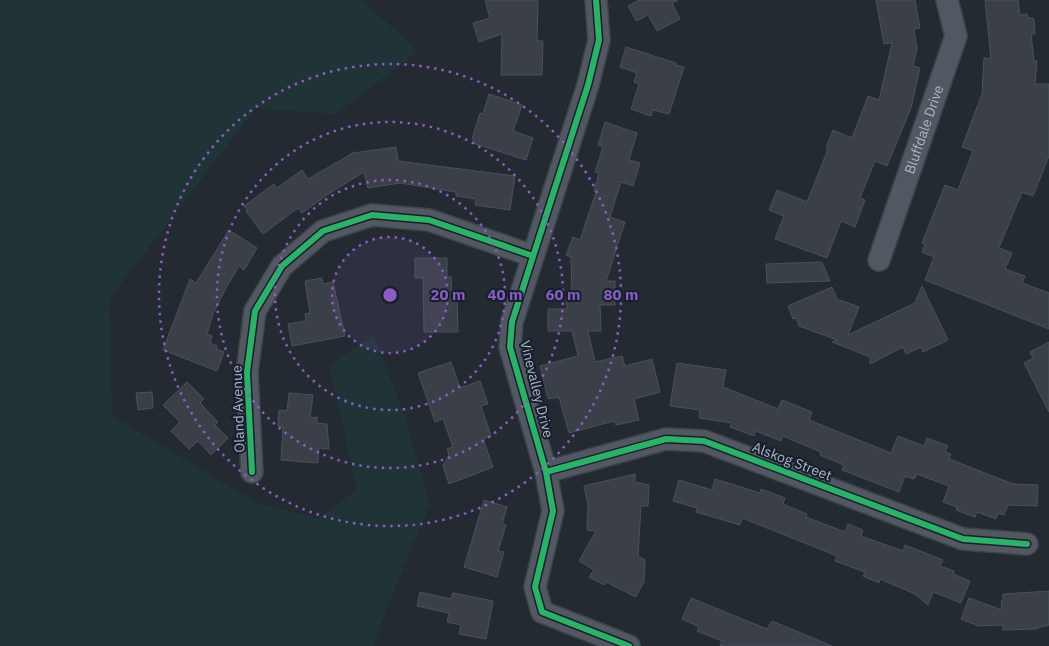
<svg xmlns="http://www.w3.org/2000/svg" width="1049" height="646" font-family="'IBM Plex Sans',sans-serif">
<rect width="100%" height="100%" fill="#232a32"/>
<path fill="#203438" d="M0 0H362L418 51 336 114 256 108 109 299 112 416 257 503 318 518 357 490 329 364 374 336 403 411 430 505 397 583 373 646H0Z"/>
<path fill="#3b4048" stroke="#4a515a" d="M485 0H538L537 41H543L542 75H501L502 34 479 42 473 23 490 18Z
M639 0H678L672 3 680 19 657 31 648 15 636 21 628 6Z
M876 0H915L920 28 914 29 917 49 913 66 920 68 911 108 887 166 875 161 860 198 865 200 855 227 841 221 827 258 775 239 784 216 769 210 777 190 807 202 828 149 826 148 833 130 852 138 868 96 879 100 892 43 884 44Z
M985 0H1018L1020 15 1027 14 1028 17 1034 19 1035 34H1031L1034 61H1037L1035 84H1049V156L1033 196 1022 192 999 248 1012 253 1005 269 1025 276 1022 283 1049 293V329L925 280 934 257 922 252 925 245 922 243 945 185 958 190 973 151 962 147 982 94 984 58 991 59Z
M626 47 676 63V65L684 67 669 114 653 110 651 116 631 109 639 84 634 82 637 73 620 67Z
M489 94 522 105 513 131 533 138 526 160 473 143 474 140 472 139 480 113 483 114Z
M605 122 637 133 629 160 640 163 633 186 621 182 610 217 625 222 606 281H615V305H600L601 331H588L595 362 622 356 625 366 652 359 660 392 634 399 639 420 616 425 614 421 569 433 559 397 548 399 540 366 578 356 572 331H548V309H567L566 299H572L571 257 566 255 573 237 580 240 596 192 594 191 599 173 595 172 603 147 598 145Z
M396 147 398 161 515 176 510 210 475 205 476 199 456 196V192L400 183 368 188 364 172 327 195 302 213 298 208 263 234 246 211 247 210 244 206 274 184 277 188 302 170 308 179 353 153Z
M229 230 257 248 244 270 239 266 226 288 213 314 207 334 212 336 210 343 217 346 216 349 224 352 217 371 163 350 190 279 196 283Z
M415 258H447V277H451L452 297 457 296 458 332H424L423 278H415Z
M822 262 830 281 767 283 766 264Z
M322 278 323 284 333 282 345 336 292 346 288 324 306 321 305 314 310 313 305 281Z
M922 286 948 340 923 352 921 347 906 354 903 347 870 364V357L832 342 837 340 799 326 796 318 793 319 788 306 832 287 837 299 859 307 848 335 915 303Z
M1049 342V412L1024 363 1033 358 1030 352Z
M451 362 460 388 480 381 488 404 481 406 491 436 483 439 493 467 449 484 443 466 449 455 447 449 453 447 443 419 435 422 418 373Z
M677 363 726 370 723 387 778 409 782 400 812 412 809 420 891 453 898 436 924 446 927 438 948 446 945 452 951 454 949 459 1013 484 1038 485 1037 506 1008 505 1004 515 998 513 996 519 977 512 975 517 956 510 957 507 943 502 949 486 917 474 914 479 905 476 899 492 842 470 844 465 820 455 821 452 783 436 781 441 756 431 754 436 730 427 732 423 699 418 700 410 670 406Z
M187 382 204 399 200 403 218 422 215 425 228 438 211 455 198 441 189 449 171 431 180 422 163 405Z
M152 392 153 408 138 410 136 393Z
M289 393 313 395 310 418 317 417V423L327 424 329 449 319 448 318 463 281 460 283 427 278 426 279 410 287 411Z
M635 474V482L649 485 648 506H641L638 556 645 560 644 582 636 597 606 582 604 585 589 577 594 570 579 561 596 531 587 530 588 505 584 486Z
M715 479 760 493 761 489 785 498 783 504 807 514 806 517 845 532 848 524 863 530 861 536 903 551 905 545 943 560 940 566 954 571 953 574 970 581 961 603 933 592 928 605 915 594 880 579 879 583 863 576 865 572 835 561 837 556 742 518 740 525 696 512 697 508 673 501 679 480 712 490Z
M484 500 507 507 502 524 506 525 498 551 504 552 497 577 464 567Z
M1049 591V625L1037 628V629L1003 630V625L979 626 961 619 969 598 1002 610 1001 601H1003V594Z
M420 592 451 599 453 593 493 601 486 639 459 634 461 625 447 622 449 613 417 606Z
M691 598 767 629 772 621 832 646H720L722 641 697 631 699 627 682 619Z"/>
<g fill="none" stroke-linecap="round" stroke-linejoin="round">
<defs>
<g id="minor">
<path d="M596 0 599 40 588 85 512 322 510 347 546 472 553 511 535 587 542 612 629 646"/>
<path id="s1" d="M879 260 956 36 947 0"/>
<path d="M252 472 247 372 255 311 282 266 323 231 372 215 429 220 533 256"/>
<path d="M546 472 666 439 704 441 963 539 1027 544"/>
</g>
</defs>
<use href="#minor" stroke="#3f444a" stroke-width="24"/>
<use href="#minor" stroke="#525861" stroke-width="21"/>
<defs>
<path id="cycleway" d="M596 0 599 40 588 85 512 322 510 347 546 472 553 511 535 587 542 612 629 646
M252 472 247 372 255 311 282 266 323 231 372 215 429 220 533 256
M546 472 666 439 704 441 963 539 1027 544"/>
</defs>
<use href="#cycleway" stroke="#16202c" stroke-width="9"/>
<use href="#cycleway" stroke="#2db169" stroke-width="6"/>
</g>
<circle cx="390" cy="295" r="58" fill="#8b5cc1" fill-opacity=".12"/>
<g fill="none" stroke="#8b5cc1" stroke-width="2.5" stroke-dasharray="2.5 5">
<circle cx="390" cy="295" r="58"/>
<circle cx="390" cy="295" r="115"/>
<circle cx="390" cy="295" r="173"/>
<circle cx="390" cy="295" r="231"/>
</g>
<g text-anchor="middle" stroke-width="4" stroke-linejoin="round" paint-order="stroke">
<g font-size="14" fill="#aab5c6" stroke="#16202c">
<text dy="5" stroke="none"><textPath href="#s1" startOffset="138">Bluffdale Drive</textPath></text>
<text transform="translate(537 389) rotate(76)" y="5">Vinevalley Drive</text>
<text transform="translate(238 409) rotate(-92)" y="5">Oland Avenue</text>
<text transform="translate(792 461) rotate(21)" y="5">Alskog Street</text>
</g>
</g>
<circle cx="390" cy="295" r="8" fill="#8b5cc1" stroke="#16202c" stroke-width="2.5"/>
<g font-size="15" text-anchor="middle" font-weight="bold" fill="#8b5cc1" stroke="#16202c" stroke-width="4" stroke-linejoin="round" paint-order="stroke">
<text x="448" y="300">20 m</text>
<text x="505" y="300">40 m</text>
<text x="563" y="300">60 m</text>
<text x="621" y="300">80 m</text>
</g>
</svg>
